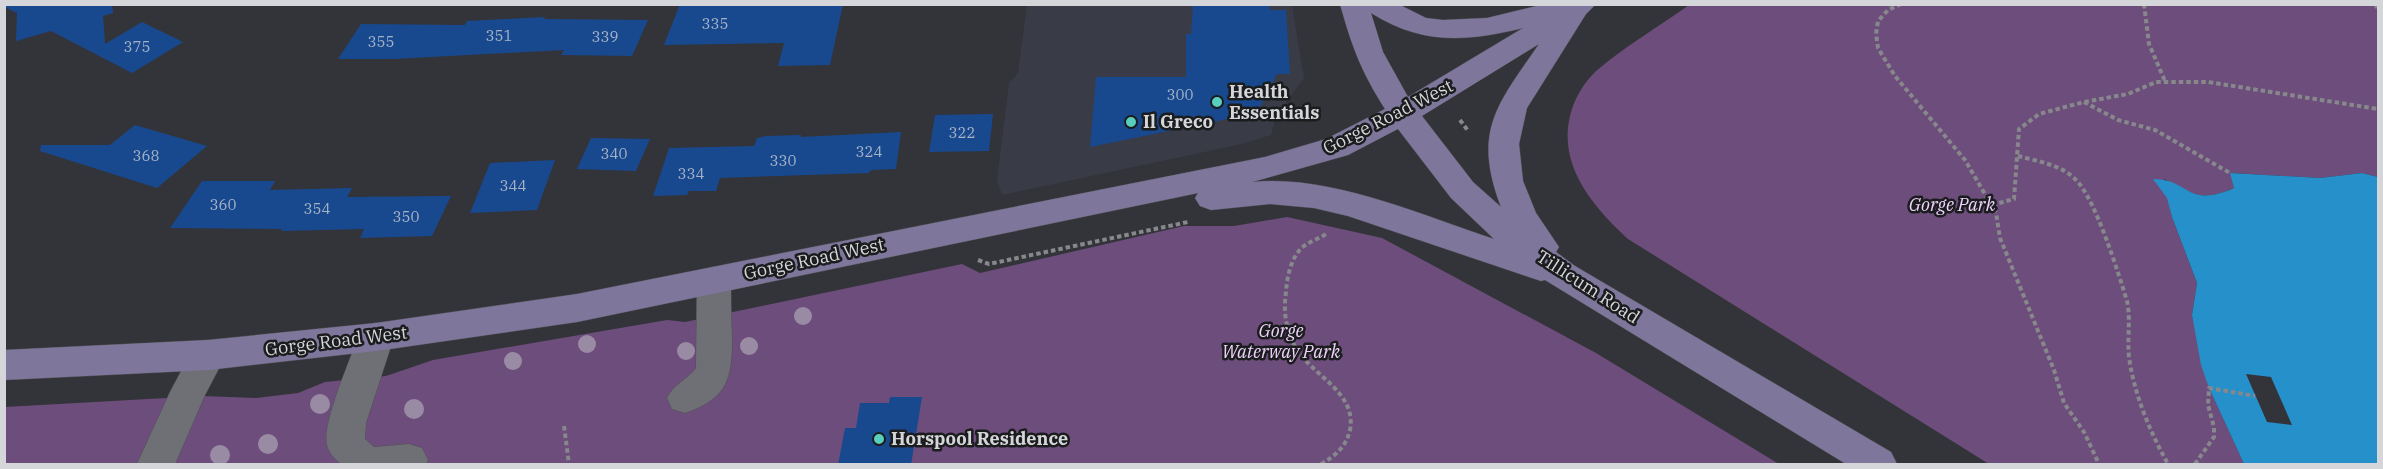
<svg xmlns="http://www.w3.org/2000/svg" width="2383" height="469" font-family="'IBM Plex Serif',serif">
<rect width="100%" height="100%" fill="#333439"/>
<path fill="#393b46" d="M1027 5H1292L1304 78 1276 116 1271 135 1242 144 1002 195 997 180 1009 83 1018 73Z"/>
<path fill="#6d4d7b" d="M1689 5H2378V177L2362 173 2320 178 2231 173 2234 188C2201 202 2194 195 2164 179L2172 217 2197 283 2192 315 2209 388 2244 464H1989L1628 239C1593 207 1558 166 1570 116 1574 99 1583 84 1595 72 1624 47 1658 27 1689 5Z
M1287 217 1382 238 1596 353 1779 464H5V407L202 396 256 398 298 393 325 382 386 376 433 360 667 320 685 322 962 264 980 273 1184 226H1234Z"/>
<path fill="#2690ca" d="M2230 173 2320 178 2362 173 2378 177V464H2244L2209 388 2201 365 2192 315 2197 283 2172 217 2167 198 2153 179C2190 179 2186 209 2234 188Z"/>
<path fill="#333439" d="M2246 374 2271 377 2292 425 2267 422Z"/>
<path fill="#18498f" d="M4 4H112L113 13 103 16 105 44 142 22 183 42 132 73 51 31 16 41 17 13 4 7Z
M680 4H843L830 65 778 66 784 43 664 45Z
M1193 4H1269L1270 10H1286L1290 74H1277L1257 113 1090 147 1096 77H1186V34H1191Z
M545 17 544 19 648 20 632 56 561 55 564 50 394 59H338L361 24 465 25 467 21Z
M993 114 989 151 929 152 935 115Z
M135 125 207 146 157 188 40 151 41 145H110Z
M901 132 896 169 871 170 869 173 720 178 716 191H689L687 195 653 196 669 148 754 146 757 138 766 136 801 135V137Z
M591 138 650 139 636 171 577 169Z
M555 160 537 210 470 213 490 163Z
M202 181H275L270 190 352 188 347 197 451 196 432 236 360 238 364 229 281 231 282 229 170 228Z
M890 397H922L911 465H838L845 428H856L860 403H889Z"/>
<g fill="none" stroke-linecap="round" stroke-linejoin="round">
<defs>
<path id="minor" d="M714 267 726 271 731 280C731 299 731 318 732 337 732 379 728 398 685 413L672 409 667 398C674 384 687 380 696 368L697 280 702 271Z
M376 323 388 327 394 337 366 423 365 439 374 447 409 444 422 448 428 460 426 464H341C335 459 329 453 327 445 322 423 350 361 358 337L364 327Z
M208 340 221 345 226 355 205 395 175 464H137L170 392 195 345Z"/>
<path id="major" d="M1340 4H1398L1426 18 1443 20 1487 18 1545 4H1596L1586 14 1527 108 1519 144 1523 181 1536 213 1559 247 1556 252 1575 266 1891 452 1897 464H1846L1545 280 1541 281 1529 277 1348 216 1314 208 1270 204 1211 210 1200 206 1195 198 1198 193 577 322 376 351 208 370 4 380V350L208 340 376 323 577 294 1265 157 1326 139 1385 109C1361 71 1352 47 1340 4ZM1371 13C1422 45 1466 42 1523 28L1408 97 1383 52ZM1539 44C1497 105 1472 131 1501 207L1473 182 1422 116ZM1398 129 1451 198 1494 239C1421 215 1329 174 1252 182L1348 155Z"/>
</defs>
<use href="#minor" stroke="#4f5054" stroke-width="1"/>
<use href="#major" stroke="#4f5054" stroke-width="1"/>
<path stroke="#87888c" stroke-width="4" stroke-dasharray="4.5 3" stroke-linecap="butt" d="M1901 4 1888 10 1878 21 1876 34 1878 48 1895 76 1965 160 1996 213 2000 238 2054 370 2064 403 2084 432 2099 464
M2144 4 2149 44 2165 81
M2375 4 2378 9
M2084 102 2118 120 2155 130 2230 173
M1460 120 1469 132
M2018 156C2037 161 2063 165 2077 181 2096 201 2118 272 2127 301 2131 320 2127 338 2129 357 2134 394 2150 432 2168 464
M1992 205 2014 199 2019 129 2039 114 2084 102 2128 94 2156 82H2208L2378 109
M978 260 989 264 1188 222
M564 426 569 464
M1321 464C1335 456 1346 447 1350 430 1357 393 1314 376 1297 350 1286 332 1283 312 1286 292 1287 277 1291 256 1304 246 1311 241 1320 238 1328 233
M2195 464 2214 437V427L2208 405 2209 388 2255 396"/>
<use href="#minor" fill="#6f7076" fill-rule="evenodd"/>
<use href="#major" fill="#7f769c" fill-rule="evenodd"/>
</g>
<g fill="#9a8ba4">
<circle cx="803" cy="316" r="9"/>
<circle cx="587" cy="344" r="9"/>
<circle cx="749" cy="346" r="9"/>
<circle cx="686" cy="351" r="9"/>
<circle cx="513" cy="361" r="9"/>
<circle cx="320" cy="404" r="10"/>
<circle cx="414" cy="409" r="10"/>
<circle cx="268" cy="444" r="10"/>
<circle cx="220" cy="455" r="10"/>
</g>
<g fill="#5acebd" stroke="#1b1c1e" stroke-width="2">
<circle cx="1217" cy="102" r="6"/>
<circle cx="1131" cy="122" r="6"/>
<circle cx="879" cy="439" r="6"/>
</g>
<g text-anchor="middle" stroke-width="5" stroke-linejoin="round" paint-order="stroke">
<g font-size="15" fill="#a6b3c6">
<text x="715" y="29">335</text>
<text x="499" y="41">351</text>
<text x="605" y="42">339</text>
<text x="381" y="47">355</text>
<text x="137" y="52">375</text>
<text x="1180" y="100">300</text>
<text x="962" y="138">322</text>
<text x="869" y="157">324</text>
<text x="614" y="159">340</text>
<text x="146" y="161">368</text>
<text x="783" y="166">330</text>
<text x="691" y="179">334</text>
<text x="513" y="191">344</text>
<text x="223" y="210">360</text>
<text x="317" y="214">354</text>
<text x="406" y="222">350</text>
</g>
<g font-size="18" font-weight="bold" fill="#d5d6d9" stroke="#1b1c1e" text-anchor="start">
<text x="1229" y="98">Health<tspan x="1229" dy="21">Essentials</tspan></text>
<text x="1143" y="128">Il Greco</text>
<text x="891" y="445">Horspool Residence</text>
</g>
<g font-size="18" fill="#d5d6d9" stroke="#1b1c1e">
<text transform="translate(1388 117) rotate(-27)" y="6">Gorge Road West</text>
<text transform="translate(814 259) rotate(-12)" y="6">Gorge Road West</text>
<text transform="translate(1588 287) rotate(33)" y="6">Tillicum Road</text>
<text transform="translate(336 341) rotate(-7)" y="6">Gorge Road West</text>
</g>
<g font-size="18" font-style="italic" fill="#efd3fc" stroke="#1b1c1e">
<text x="1952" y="211">Gorge Park</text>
<text x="1281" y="337">Gorge<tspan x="1281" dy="21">Waterway Park</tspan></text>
</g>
</g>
<rect width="2383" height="469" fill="none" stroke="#d5d6d9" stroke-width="12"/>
</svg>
